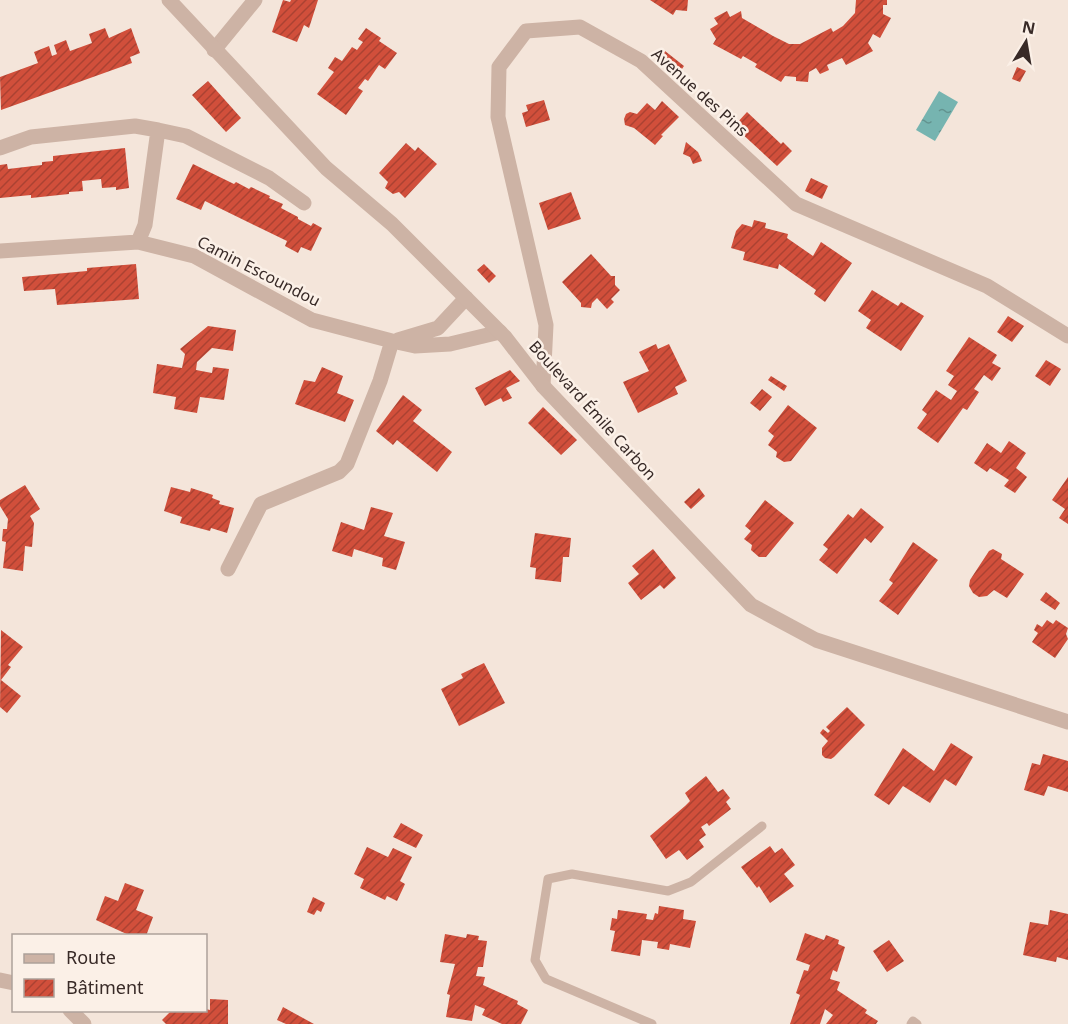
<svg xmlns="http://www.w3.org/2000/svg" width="1068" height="1024" font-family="'Noto Sans',sans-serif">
<defs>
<pattern id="water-ripples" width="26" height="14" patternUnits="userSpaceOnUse" patternTransform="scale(1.5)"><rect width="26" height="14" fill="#76b4b0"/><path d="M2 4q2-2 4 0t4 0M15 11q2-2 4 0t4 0" fill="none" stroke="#62938f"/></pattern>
<pattern id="building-hatch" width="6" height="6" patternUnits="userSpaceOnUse" patternTransform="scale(1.5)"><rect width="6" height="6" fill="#d14f3b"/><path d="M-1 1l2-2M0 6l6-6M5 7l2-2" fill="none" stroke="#ab4232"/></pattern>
</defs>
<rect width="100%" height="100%" fill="#f4e5da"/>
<path fill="url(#water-ripples)" d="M939 91 958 102 935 141 916 130Z"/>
<path fill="url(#building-hatch)" d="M283 0 290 2 291 0H318L309 28 304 25 297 42 272 32Z
M650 0H688L687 11 676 10 673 15Z
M856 0H887V5H883V14L891 18 880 38 873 34 868 43 873 51 846 65 842 58 827 65 829 70 820 74 816 68 809 72 808 82 796 81V77L785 76 781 82 755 67 757 64 743 56 741 59 713 44 716 39 710 29 718 24 714 18 727 11 730 17 741 11 742 18 773 36 789 44H800L831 28 833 32 843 26 855 13Z
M105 28 109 38 131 28 140 53 130 57 132 63 1 110 0 77 38 63 34 52 49 46 52 56 57 54 54 45 66 40 70 51 92 43 89 34Z
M366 28 381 38 379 41 397 53 385 69 379 65 368 81 365 79 358 88 363 91 346 115 317 94 334 72 328 68 335 57 342 61 352 47 357 50 363 42 358 39Z
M665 51 684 66 678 75 658 60Z
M1017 67 1026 71 1020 82 1012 79Z
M208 81 241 118 226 132 192 95Z
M544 100 550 120 526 127 522 113 528 111 526 105Z
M662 101 679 117 661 135 663 136 655 145 634 128 625 125 624 119 626 114 630 112 637 114 647 103 655 110Z
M747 112 781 144 783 142 792 151 777 166 739 131 741 130 736 124Z
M686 142 698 152 702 161 693 164 690 157 683 154Z
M406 143 415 151 418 147 437 164 405 198 399 192 393 194 385 188 388 182 379 173Z
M125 148 129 188 116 190V187L102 188 101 179 82 181 83 191 69 192V194L31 198V195L0 198V165L7 164 8 169 42 165V162L53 161V156Z
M193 164 234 184 236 182 249 189 251 187 270 196 269 198 283 204 281 208 298 217V219L311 226 313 223 322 228 311 251 301 247 298 253 285 246 287 241 205 201 201 210 176 199Z
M811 178 828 186 822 199 805 191Z
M571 192 581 219 548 230 539 203Z
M754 220 766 223 765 228 788 234 787 238 813 256 821 242 852 263 825 302 814 294 816 290 779 264 778 269 743 260 745 252 731 248 736 231 742 224 752 227Z
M591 254 611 276H615V285L620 290 611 299 614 302 607 309 597 298 592 303 591 308 581 307V303L562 282Z
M136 264 139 299 57 305 55 289 24 291 22 277 87 271V268Z
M484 264 496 276 489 283 477 270Z
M872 290 898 306 901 302 924 316 901 351 866 328 871 320 858 311Z
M1008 316 1024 326 1012 342 997 332Z
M208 326 236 330 233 351 212 348 197 362 196 370 212 373 213 367 229 369 224 400 200 397 197 413 174 409 176 397 153 393 157 364 182 368 185 354 180 349Z
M969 337 997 355 992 363 1001 368 992 381 984 375 974 389 979 392 967 410 963 408 938 443 917 428 927 414 922 410 936 390 951 400 957 391 948 385 954 376 946 371Z
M656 344 658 349 669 344 687 381 675 387 678 394 638 413 623 382 649 371 639 352Z
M1046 360 1061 369 1050 386 1035 376Z
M322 367 343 376 337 393 354 400 345 422 295 404 304 380 315 382Z
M510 370 520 381 506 388 512 398 503 402 501 398 485 406 475 388Z
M771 376 787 386 784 391 768 380Z
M762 389 772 397 760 411 750 403Z
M403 395 422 410 413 421 452 452 437 472 397 440 393 445 376 431Z
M788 405 817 428 791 461 784 462 776 457 777 452 768 445 774 436 768 431Z
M543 407 577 440 561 455 528 423Z
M1009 441 1026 453 1016 468 1027 477 1015 493 1004 486 1009 480 990 468 987 472 974 463 987 443 1001 453Z
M1068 477V524L1059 518 1065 509 1052 500Z
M25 485 40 509 30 516 34 523 32 547 25 546 23 571 3 568 6 542 2 541 3 529H7L8 519 0 506V500Z
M171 487 190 492 191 488 213 495 212 498 220 501 219 504 234 508 227 533 211 528 210 531 180 523 182 517 164 511Z
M699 488 705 496 691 509 684 502Z
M765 500 794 523 766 557H759L751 550 752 545 744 539 751 531 745 526Z
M371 507 393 513 384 536 405 542 396 570 382 566 383 558 354 549 352 557 332 551 341 522 364 530Z
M861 508 884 527 871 543 865 538 837 574 819 560 828 549 823 545 848 514 853 518Z
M535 533 571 538 569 557H563L561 582 535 579 536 568 530 567Z
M913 542 938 560 898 615 879 601 893 583 889 580Z
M653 549 676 578 664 589 660 585 641 600 628 583 639 574 632 566Z
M993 549 1002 554 1001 559 1024 574 1007 598 994 590 987 596 979 597 973 593 969 586 970 580 989 551Z
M1046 592 1060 603 1055 610 1040 600Z
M1047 620 1053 624 1056 620 1068 628 1066 634 1068 639 1055 658 1032 642 1038 633 1034 630 1037 624 1042 627Z
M1 630 23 647 8 665 11 667 1 680 21 696 7 713 0 707Z
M484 663 505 703 459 726 441 689 463 678 461 674Z
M847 707 865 725 834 757 831 759 825 758 822 755V748L828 741 820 733 823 729 828 733 830 731 826 727Z
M951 743 973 757 956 786 945 779 930 803 903 786 889 805 874 795 903 748 934 771Z
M1043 754 1068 761V792L1048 786 1044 796 1024 790 1032 763 1040 765Z
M706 776 718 792 723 789 730 798 726 802 731 809 709 826 707 823 701 827 706 835 699 840 704 847 687 860 679 850 666 859 650 836 685 806 690 801 685 793Z
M401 823 423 835 416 848 393 837Z
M770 846 775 853 782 848 795 865 784 874 794 886 770 903 759 886 757 888 741 867Z
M367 847 388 857 393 848 412 857 400 881 405 884 397 901 387 896 385 900 360 888 364 879 354 874Z
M125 883 144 890 136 910 153 917 146 936H131L96 920 105 896 118 901Z
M313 897 325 903 321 912 317 910 314 915 307 912Z
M659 906 684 910 683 919 696 921 690 948 670 944 669 950 657 948 658 942 642 940 640 956 611 951 615 931 610 930 612 918 617 919 618 910 647 914 646 919 653 920 655 913 658 914Z
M1050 910 1068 914V960L1057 957 1056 962 1023 955 1030 922 1048 925Z
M805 933 824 940 826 935 839 940 838 944 845 947 837 972 833 970 830 979 840 982 837 990 867 1010 865 1013 878 1021 876 1024H826L833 1015 825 1009 820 1024H790L800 995 796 993 804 970 808 971 810 965 796 960Z
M445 934 466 938 467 934 479 936 478 940 487 941 483 967H478L476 976 485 977 483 985 518 1001 517 1004 528 1010 521 1024H502L482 1015 485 1009 475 1005 472 1021 446 1017 450 995 447 994 455 964 440 962Z
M889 940 904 961 887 972 873 951Z
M210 999 228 1000V1024H166L162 1020 171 1011H206V1009L210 1010Z
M283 1007 292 1012 314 1024H286L277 1020Z"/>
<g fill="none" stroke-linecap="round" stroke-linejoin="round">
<path stroke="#cdb3a5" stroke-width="9" d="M652 1024 546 979 535 960 548 879 572 874 668 891 691 882 762 826
M911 1024 913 1021 917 1024"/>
<path stroke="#cdb3a5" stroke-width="15" d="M214 50 255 0
M0 148 31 137 135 126 158 130
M138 242 145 225 158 130 186 136 269 178 304 203
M0 251 138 242 194 256 312 320 392 341 415 346 450 344 500 332
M398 340 438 328 466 298
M543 386 546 325 498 117 499 67 526 31 580 27 641 61 796 204 987 286 1068 336
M228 569 261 504 339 472 347 464 380 381 392 341"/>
<path stroke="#cdb3a5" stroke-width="15" d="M169 0 326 168 392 224 505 337 543 386 751 605 816 640 1068 722
M0 980 14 983
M70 1010 84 1024"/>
</g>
<g text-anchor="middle" stroke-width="5" stroke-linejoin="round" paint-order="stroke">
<g font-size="16" fill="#382a27" stroke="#fbf0e7">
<text transform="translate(700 92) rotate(42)" y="6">Avenue des Pins</text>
<text transform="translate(259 271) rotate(27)" y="6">Camin Escoundou</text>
<text transform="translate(593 410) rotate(48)" y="6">Boulevard Émile Carbon</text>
</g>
</g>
<rect x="12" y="934" width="195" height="78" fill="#fbf0e7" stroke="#ada19a" stroke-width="1.5"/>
<rect x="24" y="954" width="30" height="9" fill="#cdb3a5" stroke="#ada19a" stroke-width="1.5"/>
<text x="66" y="964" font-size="18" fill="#382a27">Route</text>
<rect x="24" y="979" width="30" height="18" fill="url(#building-hatch)" stroke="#ada19a" stroke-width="1.5"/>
<text x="66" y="994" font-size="18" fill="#382a27">Bâtiment</text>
<g transform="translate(1026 42) rotate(11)" stroke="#fbf0e7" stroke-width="4.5" paint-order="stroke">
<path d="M0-4.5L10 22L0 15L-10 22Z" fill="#382a27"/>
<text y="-9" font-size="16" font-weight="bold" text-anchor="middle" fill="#382a27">N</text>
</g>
</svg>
